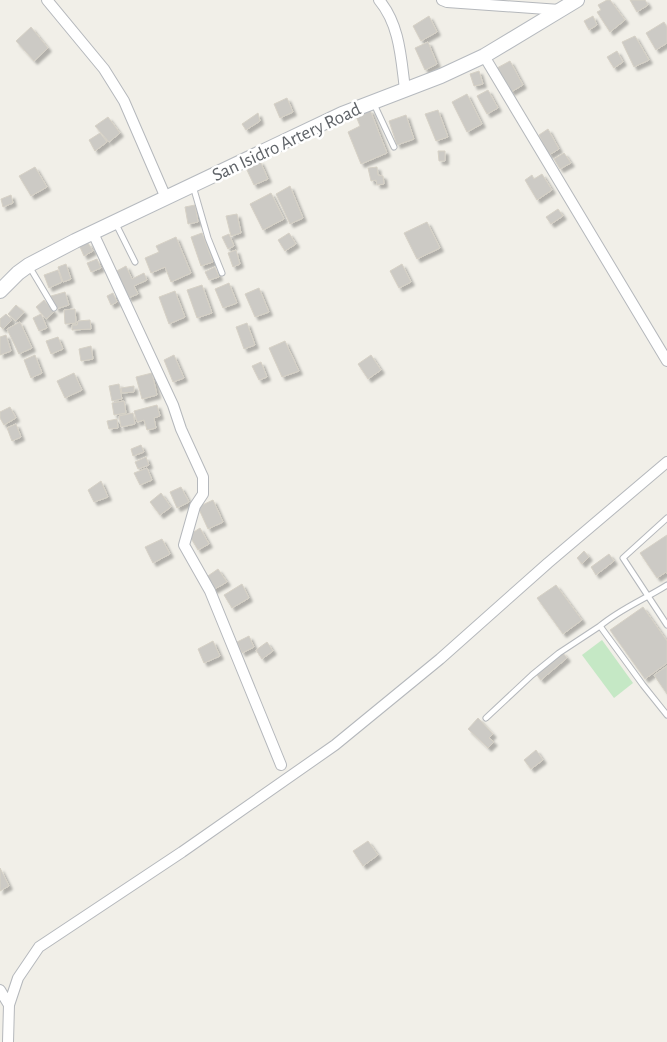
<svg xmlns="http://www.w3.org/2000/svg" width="667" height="1042" font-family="'Alegreya Sans',sans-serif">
<defs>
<filter id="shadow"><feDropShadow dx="3.5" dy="3.5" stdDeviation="1" flood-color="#0004"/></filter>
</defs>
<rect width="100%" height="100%" fill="#f1efe8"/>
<path fill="#c5e8c5" d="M602 640 633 683 614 698 582 655Z"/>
<path fill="#cccac5" stroke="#d6d1c6" filter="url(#shadow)" d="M607 0H610L625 20 610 32 597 12 601 10 598 5Z
M630 0H645L648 5 637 12Z
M429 16 437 32 421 41 413 26Z
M593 16 597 25 589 30 584 21Z
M664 22 667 27V43L656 50 646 33Z
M31 27 48 48 34 61 16 41Z
M635 36 649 60 634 67 622 42Z
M428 42 437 64 425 70 415 48Z
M617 51 623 62 614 68 607 57Z
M510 61 523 85 511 92 497 68Z
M479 71 483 84 474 86 470 74Z
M488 90 498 108 487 114 477 96Z
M467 94 482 124 467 132 452 102Z
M287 98 293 112 280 118 274 104Z
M370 110 387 153 361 164 348 132 360 126 356 116Z
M438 110 448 137 436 141 425 114Z
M258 113 260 121 246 130 242 124Z
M406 115 414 139 397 145 389 121Z
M108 117 120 133 109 142 95 126Z
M548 129 559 149 549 155 539 135Z
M100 133 107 142 95 151 89 140Z
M438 151H445V161H439Z
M564 153 571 163 560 169 554 159Z
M260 161 268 179 254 185 246 168Z
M35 167 47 187 31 196 19 176Z
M377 167 378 175 383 176 384 184 377 185 376 180 371 181 368 168Z
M542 174 552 190 537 200 525 180 532 175 534 179Z
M290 186 303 218 290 224 276 194Z
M271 193 284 219 263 230 250 204Z
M11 195 13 203 3 207 1 199Z
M195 205 198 222 188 224 185 207Z
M558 209 563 216 551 224 546 217Z
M237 214 241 233 231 236 226 216Z
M427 222 440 248 417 259 404 233Z
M202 233 213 262 201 266 191 237Z
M289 233 296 244 285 251 278 240Z
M229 234 234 246 228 249 222 237Z
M176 237 191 273 171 282 165 267 151 273 145 258 159 252 156 246Z
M88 243 93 251 84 256 80 247Z
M236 250 240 264 233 267 228 253Z
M97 259 101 268 91 272 87 263Z
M66 264 71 279 63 282 58 267Z
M402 264 411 282 399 288 390 271Z
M126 266 132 279 144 273 147 280 134 286 138 294 128 298 115 272Z
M215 267 219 277 209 280 205 272Z
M58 270 62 282 49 288 44 275Z
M229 283 237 303 223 308 215 289Z
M202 285 212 313 197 318 187 290Z
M259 288 269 312 255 317 245 294Z
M175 291 185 317 169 324 159 297Z
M65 292 69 305 56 309 51 296Z
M113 293 117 302 111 305 107 296Z
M44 300 54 312 46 319 36 307Z
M16 305 24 312 16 321 8 314Z
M75 309 76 323 65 324 64 310Z
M6 314 12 320 3 329 0 326V319Z
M41 314 47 328 39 331 33 318Z
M90 320 91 329 72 330V325H77L78 321Z
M20 322 32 348 19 354 7 329Z
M247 323 255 345 244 349 236 327Z
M6 335 11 351 0 355V337Z
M58 337 63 349 51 354 46 341Z
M285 341 299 371 282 377 269 348Z
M91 346 93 359 81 361 79 349Z
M35 355 42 373 31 378 24 360Z
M174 355 184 378 173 382 164 360Z
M371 355 381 370 368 379 358 364Z
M261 362 267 377 259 380 252 366Z
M74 373 82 390 65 398 57 381Z
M152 373 157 395 142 399 136 377Z
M119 384 122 399 112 401 109 386Z
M134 386V392L122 393 121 388Z
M124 401 126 413 114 415 112 403Z
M157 405 160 416 154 418 156 428 147 430 144 420 137 422 134 411Z
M10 407 16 418 4 425 0 418V412Z
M133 413 135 424 121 427 119 416Z
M117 419 118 428 109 429 107 421Z
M16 424 21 437 12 441 7 428Z
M141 445 144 452 133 456 131 449Z
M146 457 149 465 138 469 135 462Z
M147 468 152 480 140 485 134 473Z
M101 481 108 497 94 502 88 490Z
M181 487 189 502 177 508 170 492Z
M161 493 171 507 160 515 150 502Z
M213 500 223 522 208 529 198 507Z
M200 528 209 544 198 550 189 535Z
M667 535V574L666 572 657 578 640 553Z
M162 539 170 554 153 563 145 547Z
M584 551 589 557 582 564 577 558Z
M609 554 614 561 596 575 591 567Z
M218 569 227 582 213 590 205 578Z
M242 584 249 598 232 608 224 595Z
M556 585 582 620 563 634 537 598Z
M643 607 667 641V663L645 679 610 630Z
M249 636 254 647 242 653 237 642Z
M213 641 220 656 204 663 198 649Z
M267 642 273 651 262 659 256 650Z
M562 652 567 658 541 680 536 674Z
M667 666V694L654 675Z
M478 718 493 734 489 738 494 742 488 748 468 729Z
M536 750 543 760 531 769 524 760Z
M368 841 378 855 363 866 353 851Z
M0 868 9 886 0 891Z"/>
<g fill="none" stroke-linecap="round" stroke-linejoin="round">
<defs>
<path id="lane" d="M374 104 394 147
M193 186 208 238 222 273
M115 222 135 262
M29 266 54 308
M667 518 623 558 667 625
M667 585C645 599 620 609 600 626L643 685 667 715
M486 718 532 675 559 653 600 626"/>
<path id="street" d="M47 0 104 69 124 101 166 198
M379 0C400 25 401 59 405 89
M442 0 447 2 560 10
M484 56 667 361
M93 233 173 405 181 429 203 477V494L195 506 184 545 210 591 281 765
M0 990 9 1005
M8 1042 9 1005 18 978 39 947 182 852 335 745 440 659 548 563 667 462"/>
<path id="secondary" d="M0 291 18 273 29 265 75 241 342 114 441 76 484 56 577 0"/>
</defs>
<use href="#lane" stroke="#b5b8bc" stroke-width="7"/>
<use href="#street" stroke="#b5b8bc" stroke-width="12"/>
<use href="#secondary" stroke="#b6babf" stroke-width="16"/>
<use href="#lane" stroke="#fff" stroke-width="5"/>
<use href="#street" stroke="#fff" stroke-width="10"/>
<use href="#secondary" stroke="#fff" stroke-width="14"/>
</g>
<g text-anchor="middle" stroke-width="5" stroke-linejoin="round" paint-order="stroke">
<g font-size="19" fill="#5f6368" stroke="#fff">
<text transform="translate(286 141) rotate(-25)" y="7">San Isidro Artery Road</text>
</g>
</g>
</svg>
